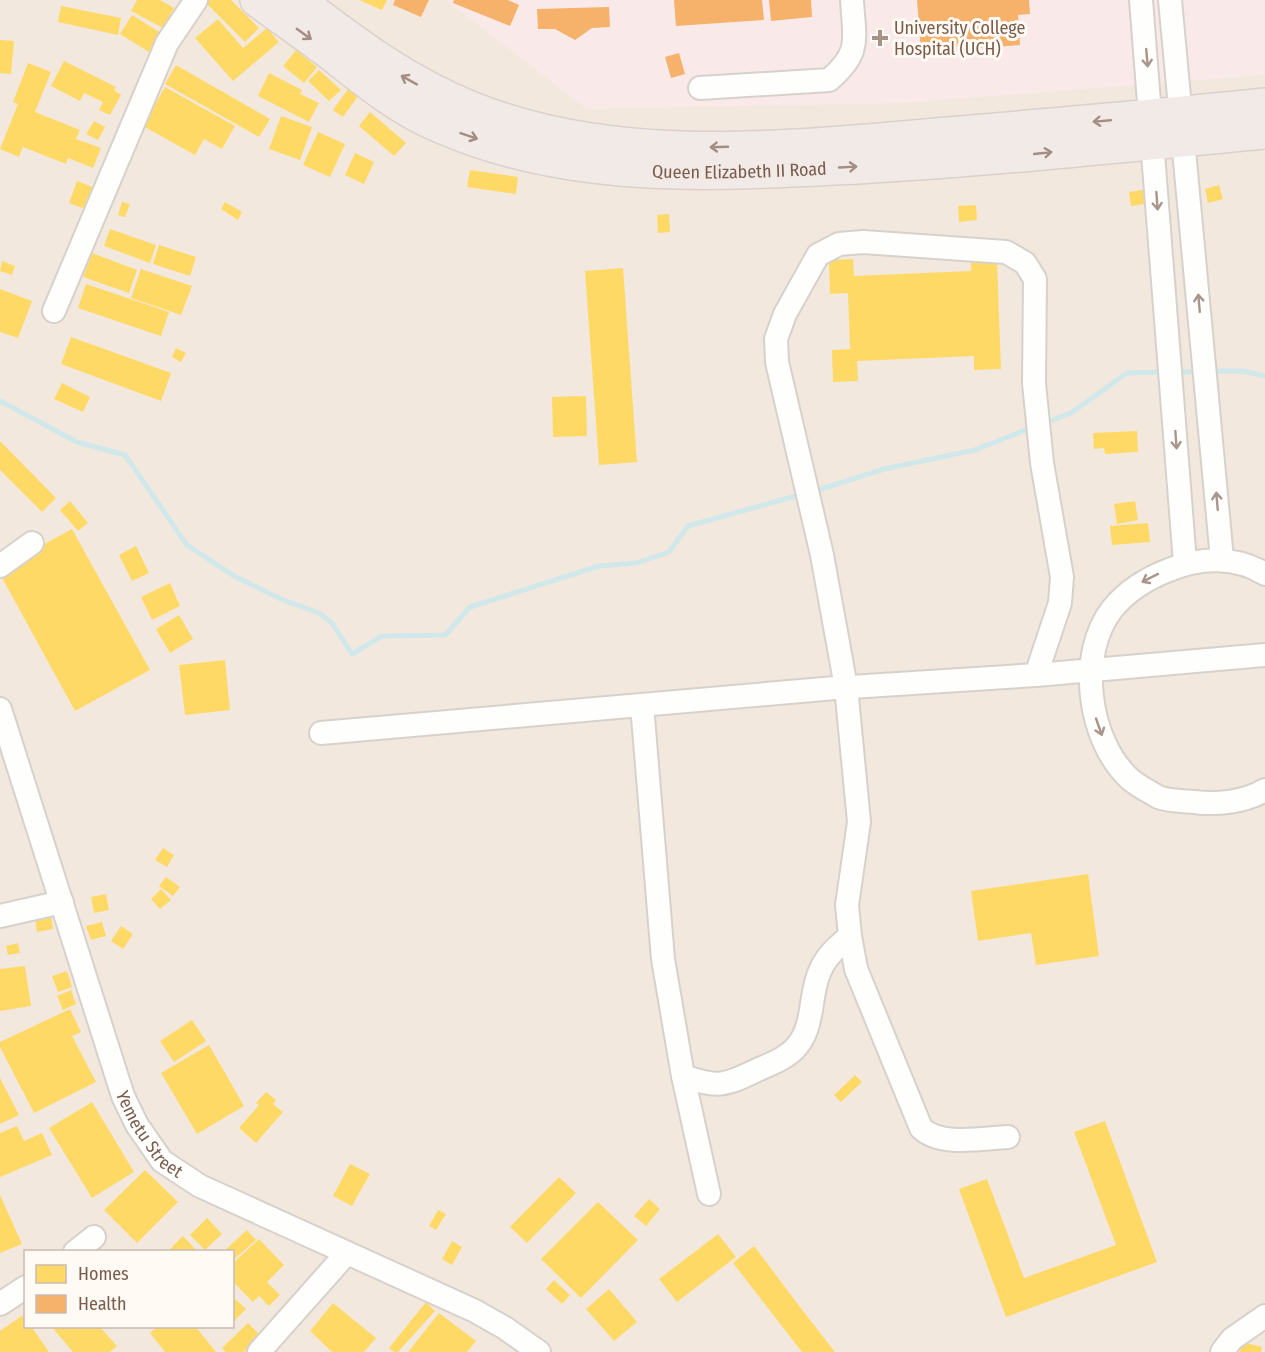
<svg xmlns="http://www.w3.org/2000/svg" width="1265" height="1352" font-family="'Fira Sans Condensed',sans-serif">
<rect width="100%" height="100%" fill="#f9f5f0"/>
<path fill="#f2e8de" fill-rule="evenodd" d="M0 0H1265V1352H0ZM26 1252H232V1326H26Z"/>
<path fill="#fae9e9" d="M446 0H1265V75L901 103 587 109Z"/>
<path fill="#ffd966" d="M137 0H160L174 8 163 28 131 11Z
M209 0H231L259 28 245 42 206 3Z
M359 0H387L382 10Z
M61 6 121 18 118 35 58 22Z
M132 15 161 33 149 52 120 34Z
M218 19 243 48 267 28 279 42 233 81 195 38Z
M0 40 14 41 11 74 0 73Z
M296 50 317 67 304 83 283 66Z
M64 61 116 87 114 90 121 95 110 115 99 110 103 102 84 93 80 101 51 86Z
M28 63 51 72 35 112 80 130 76 139 101 148 93 168 68 158 66 164 23 147 19 157 0 149 18 104 13 102Z
M176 65 270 119 259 137 165 84Z
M319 70 341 90 329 101 308 81Z
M269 73 302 90 300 94 319 103 309 122 258 96Z
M165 87 235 126 222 149 204 139 195 155 143 126Z
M348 89 358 96 343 117 333 110Z
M370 112 406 143 394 156 359 126Z
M281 116 312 127 300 160 269 149Z
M94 121 105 127 98 140 86 134Z
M318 132 345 144 330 177 303 165Z
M355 153 374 162 364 184 345 175Z
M470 170 518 177 516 194 467 187Z
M77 181 98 189 90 211 69 203Z
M1219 185 1223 199 1208 203 1205 189Z
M1143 190 1145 204 1131 206 1129 192Z
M122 202 130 204 125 217 118 215Z
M225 202 242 212 238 220 221 209Z
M976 205 977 220 959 222 958 206Z
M669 214 670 232 658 233 657 215Z
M110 229 156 245 150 263 104 246Z
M159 245 196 257 190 276 153 264Z
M92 253 137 270 129 293 83 277Z
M853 259 854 276 971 271V263L997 262 1001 369 974 370V356L857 361 858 381 833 382 832 350 850 349 848 293 830 294 829 260Z
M2 261 15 266 12 275 0 271Z
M623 268 637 462 599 465 585 271Z
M141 269 192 286 181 315 131 298Z
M86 284 169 312 161 336 78 308Z
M0 289 32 301 18 338 0 332Z
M71 337 171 373 161 401 61 364Z
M176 348 186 353 181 362 172 357Z
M62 383 90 397 83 412 54 399Z
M586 396 587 436 553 437 552 397Z
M1137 431 1138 452 1105 454 1104 448 1094 449 1093 433Z
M0 441 56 498 42 512 0 470Z
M70 501 88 523 78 531 60 510Z
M1135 501 1138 520 1117 524 1114 504Z
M1148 523 1150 542 1112 545 1110 526Z
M72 529 150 670 75 711 0 574V568Z
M136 546 149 573 132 581 119 555Z
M170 583 180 606 152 620 141 597Z
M179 615 193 639 170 653 156 629Z
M225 660 230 710 185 715 179 665Z
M163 848 174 855 167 867 155 860Z
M1088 874 1099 956 1036 965 1031 933 978 941 971 891Z
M166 877 180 887 173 896 159 886Z
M161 889 171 900 160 909 151 899Z
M106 894 109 910 94 913 91 897Z
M50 908 53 929 37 932 34 911Z
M102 922 106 936 91 940 86 926Z
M121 926 133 934 123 949 111 941Z
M18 943 20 953 8 955 6 946Z
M25 966 31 1006 0 1011V969Z
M67 971 72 987 58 992 52 976Z
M71 990 76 1004 63 1010 57 996Z
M70 1009 81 1032 72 1036 96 1082 34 1113 0 1047V1042Z
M192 1020 206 1041 174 1062 160 1041Z
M209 1045 244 1106 197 1134 161 1073Z
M855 1075 862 1082 841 1102 834 1095Z
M0 1078 19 1115 0 1124Z
M266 1092 276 1100 273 1104 283 1112 256 1143 239 1128 259 1105 256 1103Z
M92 1102 134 1172 92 1198 49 1128Z
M1105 1121 1157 1262 1006 1317 959 1189 987 1179 1024 1278 1116 1245 1074 1132Z
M17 1126 24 1141 42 1133 52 1155 0 1177V1133Z
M350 1164 370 1174 352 1206 333 1196Z
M145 1170 178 1202 137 1243 104 1210Z
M559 1177 576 1193 527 1243 510 1227Z
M0 1195 22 1244 0 1253Z
M649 1199 660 1209 646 1226 634 1216Z
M598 1202 638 1240 581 1298 541 1259Z
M438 1210 446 1214 436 1230 429 1226Z
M207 1218 222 1234 205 1250 190 1235Z
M247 1230 256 1240 232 1261V1252H223Z
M718 1234 736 1257 677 1302 659 1279Z
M183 1236 198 1252H167Z
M259 1239 284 1265 267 1282 280 1295 269 1306 259 1296 253 1302 232 1281V1264Z
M452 1241 462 1247 452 1265 442 1259Z
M754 1246 803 1311 835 1352H802L733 1263Z
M554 1280 570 1295 562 1304 546 1289Z
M609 1289 637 1322 614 1341 586 1309Z
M232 1296 246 1309 232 1323Z
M426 1302 435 1311 398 1352H394L389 1348Z
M333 1303 376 1338 364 1352H332L310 1331Z
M439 1313 476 1341 467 1352H408Z
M23 1315 26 1326H31L49 1352H0V1331Z
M248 1323 261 1336 244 1352H225L222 1348Z
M51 1326H99L117 1346 110 1352H73Z
M158 1326H195L216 1352H165L150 1333Z
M1242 1342 1262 1347 1261 1352H1240Z"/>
<path fill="#f6b26b" d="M395 0H429L421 17 393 5Z
M454 0H508L519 5 510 26 453 3Z
M674 0H762L764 20 676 26Z
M769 0H811L812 17 771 21Z
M917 0H1029L1030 14 1018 15 1020 45 921 52Z
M609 7 610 27 592 28 575 40 555 29H538L537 9Z
M679 53 685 74 671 78 665 57Z"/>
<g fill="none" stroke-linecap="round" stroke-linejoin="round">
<path stroke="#d0e8ea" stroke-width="5" d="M1210 371H1242L1265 376
M1174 372H1198
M0 401 77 442 125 455 187 545 234 576 283 600 319 613 332 623 352 654 382 636 445 635 470 607 599 566 636 563 669 552 688 526 803 494
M1045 423 1071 413 1127 373 1165 372
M812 492 884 469 975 450 1033 427"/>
<defs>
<g id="minor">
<path d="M1141 0 1185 563"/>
<path d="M1170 0 1222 559"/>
<path d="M700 88 829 80C862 52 854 39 852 0"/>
<path d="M54 311 167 43 196 0"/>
<path d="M0 566 32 543"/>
<path d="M1265 574C1236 556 1200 557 1169 570 1148 578 1128 590 1113 608 1076 654 1088 742 1131 780 1138 786 1150 792 1158 797 1168 801 1183 801 1194 802 1217 805 1245 802 1265 790"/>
<path d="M642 705 663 959 683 1076 709 1194"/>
<path id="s1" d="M0 709 123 1096 137 1125 162 1161 200 1186 475 1311 505 1328 539 1352"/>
<path d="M321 733 835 688 1036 675 1265 655"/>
<path d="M0 916 62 902"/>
<path d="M683 1076C716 1087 722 1087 753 1072 767 1065 787 1059 797 1046 815 1025 809 994 820 971 826 956 838 946 850 936"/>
<path d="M1008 1137C983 1138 940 1147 921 1128L856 969 850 936 847 905 859 822 846 687 822 555 777 362 776 339 785 314 818 255 839 244 863 242 1006 252 1025 263 1035 279 1034 383 1042 463 1062 577 1060 603 1036 675"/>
<path d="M75 1252 94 1237"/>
<path d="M0 1304 26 1287"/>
<path d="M259 1352 346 1254"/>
<path d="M1222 1352 1232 1339 1265 1316"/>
</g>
<g id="highway">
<path id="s2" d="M257 0C283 19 309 37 334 56 368 83 400 109 440 126 573 184 717 174 858 167 994 159 1130 145 1265 132"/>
<path d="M298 0C353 42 407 83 473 109 621 168 793 147 948 134 1054 125 1159 116 1265 105"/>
</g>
</defs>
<use href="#minor" stroke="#d7d1cb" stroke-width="26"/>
<use href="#highway" stroke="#dad1cc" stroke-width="36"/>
<use href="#minor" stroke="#fefefd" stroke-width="22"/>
<use href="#highway" stroke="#f2eae7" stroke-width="33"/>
</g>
<defs><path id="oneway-shaft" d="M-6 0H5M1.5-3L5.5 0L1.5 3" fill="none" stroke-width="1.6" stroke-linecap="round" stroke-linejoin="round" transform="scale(1.5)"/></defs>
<g stroke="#a48e83">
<use href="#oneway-shaft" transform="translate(304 34) rotate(36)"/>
<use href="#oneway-shaft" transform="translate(409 80) rotate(-151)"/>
<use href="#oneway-shaft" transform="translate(1102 121) rotate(175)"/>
<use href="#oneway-shaft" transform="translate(469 136) rotate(19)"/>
<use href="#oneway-shaft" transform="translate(719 147) rotate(178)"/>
<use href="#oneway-shaft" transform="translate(1043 153) rotate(-6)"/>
<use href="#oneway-shaft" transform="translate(848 167) rotate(-3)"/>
</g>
<g stroke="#a8958b">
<use href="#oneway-shaft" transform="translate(1147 58) rotate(85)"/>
<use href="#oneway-shaft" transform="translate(1157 201) rotate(86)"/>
<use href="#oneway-shaft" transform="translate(1199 303) rotate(-95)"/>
<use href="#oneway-shaft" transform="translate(1176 440) rotate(86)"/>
<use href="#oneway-shaft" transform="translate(1217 501) rotate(-95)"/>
<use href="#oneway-shaft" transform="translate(1150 578) rotate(153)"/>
<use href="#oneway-shaft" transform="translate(1099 727) rotate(71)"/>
</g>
<path fill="#a69286" stroke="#fffaf3" stroke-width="2" d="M877 29h6v6h6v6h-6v6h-6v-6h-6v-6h6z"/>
<g text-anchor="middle" stroke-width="6" stroke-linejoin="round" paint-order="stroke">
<g font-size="18" fill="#7a5c4d" stroke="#fffaf3" text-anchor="start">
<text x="894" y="34">University College<tspan x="894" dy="21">Hospital (UCH)</tspan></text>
</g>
<g font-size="18" fill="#7a5c4d" stroke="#fffaf3">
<text dy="6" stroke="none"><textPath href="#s2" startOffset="528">Queen Elizabeth II Road</textPath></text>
<text dy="6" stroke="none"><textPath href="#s1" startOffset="453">Yemetu Street</textPath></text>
</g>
</g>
<rect x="24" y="1250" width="210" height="78" fill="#fffaf3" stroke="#cabbb1" stroke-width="1.5"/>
<rect x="36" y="1265" width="30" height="18" fill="#ffd966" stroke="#cabbb1" stroke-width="1.5"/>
<text x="78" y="1280" font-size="18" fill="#7a5c4d">Homes</text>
<rect x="36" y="1295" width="30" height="18" fill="#f6b26b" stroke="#cabbb1" stroke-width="1.5"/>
<text x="78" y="1310" font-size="18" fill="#7a5c4d">Health</text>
</svg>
